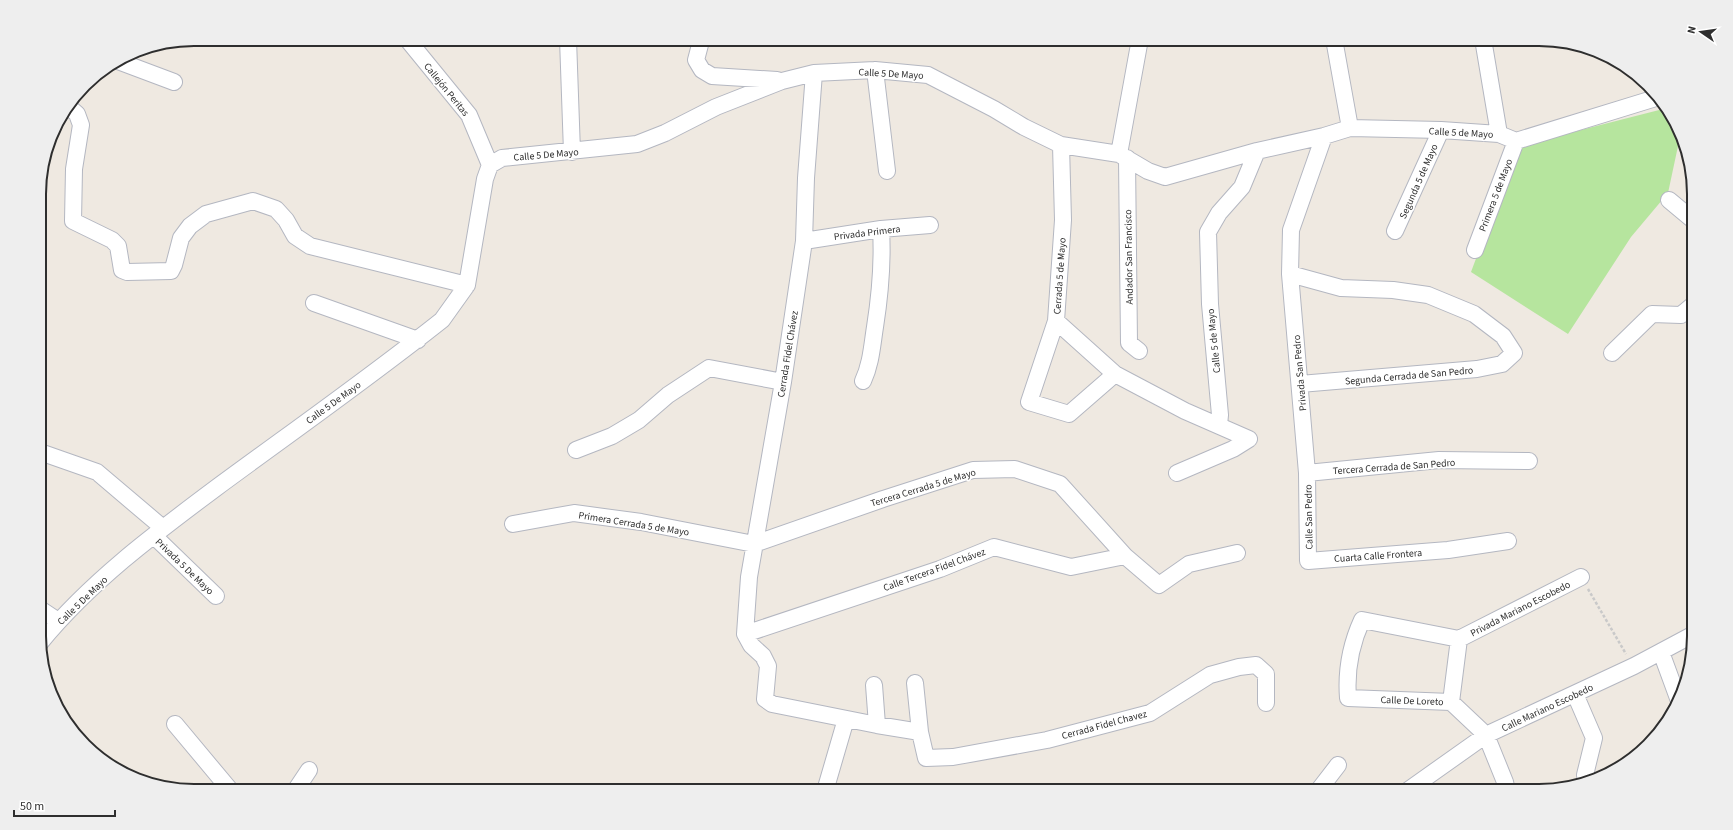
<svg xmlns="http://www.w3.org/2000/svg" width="1733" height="830" font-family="'Source Sans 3',sans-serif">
<rect width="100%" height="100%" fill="#efe9e1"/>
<path fill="#b6e59e" d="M1667 108 1681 132 1668 193 1631 237 1568 334 1471 272 1518 146Z"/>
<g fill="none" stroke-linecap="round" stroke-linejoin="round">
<defs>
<path id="minor" d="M407 39 469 115 490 165
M568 39 572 152
M703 39 701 41 696 60 702 70 712 76 777 80
M1334 39 1350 128
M1483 39 1499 134
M118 61 174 82
M875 70 887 171
M814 73 806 178 804 241 783 382 749 577 745 634 751 645 763 656 768 666 765 699 772 704 877 725 920 732
M69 107 77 114 81 125 74 169 73 221 112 240 118 246 122 270 127 272 171 271 174 265 181 238 190 226 206 214 253 201 276 209 286 220 295 236 310 246 467 285
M1324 136 1291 230 1290 274 1307 473 1308 561 1448 550 1508 541
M1061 145 1063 220 1056 321 1029 402 1069 414 1115 374
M1119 154 1140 39
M1127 158 1129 343 1139 351
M1669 200 1693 220
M1395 231 1441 130
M804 241 881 229 930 225
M1475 250 1516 141
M1290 274 1341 288 1393 290 1428 295 1474 314 1503 336 1514 353 1502 364 1477 369 1300 384
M314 303 418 340
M1056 321 1115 374 1185 411 1249 439
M1612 353 1652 314 1681 315 1693 305
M863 381C871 364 872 346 875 327 880 295 883 262 881 229
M1219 425 1220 415 1210 304 1208 232 1219 213 1242 187 1257 151
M576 450 612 436 639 420 668 395 709 368 783 382
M40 452 97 472 163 528
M1177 473 1233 449 1249 439
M1307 473 1439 460 1529 461
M513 524 574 513 641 522 754 544 883 499 973 470 1015 469 1060 484 1125 556 1159 585 1189 564 1237 553
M154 536 216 596
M40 609 58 621
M745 634 940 569 994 547 1071 567 1125 556
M1459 639 1362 620C1351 644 1346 672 1348 698L1451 702 1486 735 1505 782 1507 791
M1459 639 1581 577
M40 643C90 582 153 535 216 488 292 432 369 378 442 320L467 285 485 179 490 165 502 158 637 144 665 133 716 107 782 81 814 73 875 70 928 75 994 109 1024 127 1061 145 1119 154 1148 171 1165 177 1257 151 1324 136 1350 128 1441 130 1499 134 1516 141 1659 97
M1661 652 1679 701
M915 683 920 732 926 758 953 757 1047 740 1150 713 1210 675 1239 667 1256 665 1266 674V703
M874 685 877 725
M1575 694 1594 738 1585 775 1586 783
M1451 702 1459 639
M175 724 231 791
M295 791 309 770
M825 791 846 719
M1318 791 1338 765
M1407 791 1486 735 1634 666 1694 634"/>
</defs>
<use href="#minor" stroke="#b4b7c1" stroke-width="18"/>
<path stroke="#c9c9c9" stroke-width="2.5" stroke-dasharray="3 2" stroke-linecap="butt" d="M1588 589 1626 654"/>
<use href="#minor" stroke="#fff" stroke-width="16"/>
</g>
<g text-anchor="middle" stroke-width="3.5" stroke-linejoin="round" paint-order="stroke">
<g font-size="10" fill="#2e2e2e" stroke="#fff">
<text transform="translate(891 73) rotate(3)" y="4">Calle 5 De Mayo</text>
<text transform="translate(447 89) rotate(51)" y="4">Callejón Peritas</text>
<text transform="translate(1461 132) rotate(3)" y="4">Calle 5 de Mayo</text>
<text transform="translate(546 154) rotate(-5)" y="4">Calle 5 De Mayo</text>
<text transform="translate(1418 181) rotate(-66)" y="4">Segunda 5 de Mayo</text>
<text transform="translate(1495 195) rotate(-69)" y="4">Primera 5 de Mayo</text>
<text transform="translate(867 232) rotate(-7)" y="4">Privada Primera</text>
<text transform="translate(1128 257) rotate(-91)" y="4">Andador San Francisco</text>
<text transform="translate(1059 276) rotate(-86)" y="4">Cerrada 5 de Mayo</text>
<text transform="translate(1213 341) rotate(-96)" y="4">Calle 5 de Mayo</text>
<text transform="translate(787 354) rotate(-81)" y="4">Cerrada Fidel Chávez</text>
<text transform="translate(1299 373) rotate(-95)" y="4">Privada San Pedro</text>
<text transform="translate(1409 375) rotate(-5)" y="4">Segunda Cerrada de San Pedro</text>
<text transform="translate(333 402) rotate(-36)" y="4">Calle 5 De Mayo</text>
<text transform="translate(1394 466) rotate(-4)" y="4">Tercera Cerrada de San Pedro</text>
<text transform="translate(923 487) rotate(-17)" y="4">Tercera Cerrada 5 de Mayo</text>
<text transform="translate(1308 517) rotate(-91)" y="4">Calle San Pedro</text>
<text transform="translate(634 523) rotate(9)" y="4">Primera Cerrada 5 de Mayo</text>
<text transform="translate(1378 555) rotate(-4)" y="4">Cuarta Calle Frontera</text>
<text transform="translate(185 566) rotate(44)" y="4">Privada 5 De Mayo</text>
<text transform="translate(934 569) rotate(-20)" y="4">Calle Tercera Fidel Chávez</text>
<text transform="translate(82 600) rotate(-44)" y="4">Calle 5 De Mayo</text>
<text transform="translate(1520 608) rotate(-27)" y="4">Privada Mariano Escobedo</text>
<text transform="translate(1412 700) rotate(2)" y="4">Calle De Loreto</text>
<text transform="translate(1547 707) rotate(-25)" y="4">Calle Mariano Escobedo</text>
<text transform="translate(1104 724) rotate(-15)" y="4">Cerrada Fidel Chavez</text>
</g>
</g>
<path d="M0 0H1733V830H0ZM194 46H1539A148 148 0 0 1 1687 194V636A148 148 0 0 1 1539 784H194A148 148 0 0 1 46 636V194A148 148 0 0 1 194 46Z" fill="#eee" fill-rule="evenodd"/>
<path fill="none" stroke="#2e2e2e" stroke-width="2" d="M194 46H1539A148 148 0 0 1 1687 194V636A148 148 0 0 1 1539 784H194A148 148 0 0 1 46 636V194A148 148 0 0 1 194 46Z"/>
<g transform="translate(1701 32) rotate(283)" stroke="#ffffff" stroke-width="3" paint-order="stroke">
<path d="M0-3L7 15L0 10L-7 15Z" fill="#2e2e2e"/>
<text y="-6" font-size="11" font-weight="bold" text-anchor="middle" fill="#2e2e2e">N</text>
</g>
<path d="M14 810v6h101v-6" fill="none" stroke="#2e2e2e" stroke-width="2"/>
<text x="20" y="810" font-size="12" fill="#2e2e2e" stroke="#ffffff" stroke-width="3" paint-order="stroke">50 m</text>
</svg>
